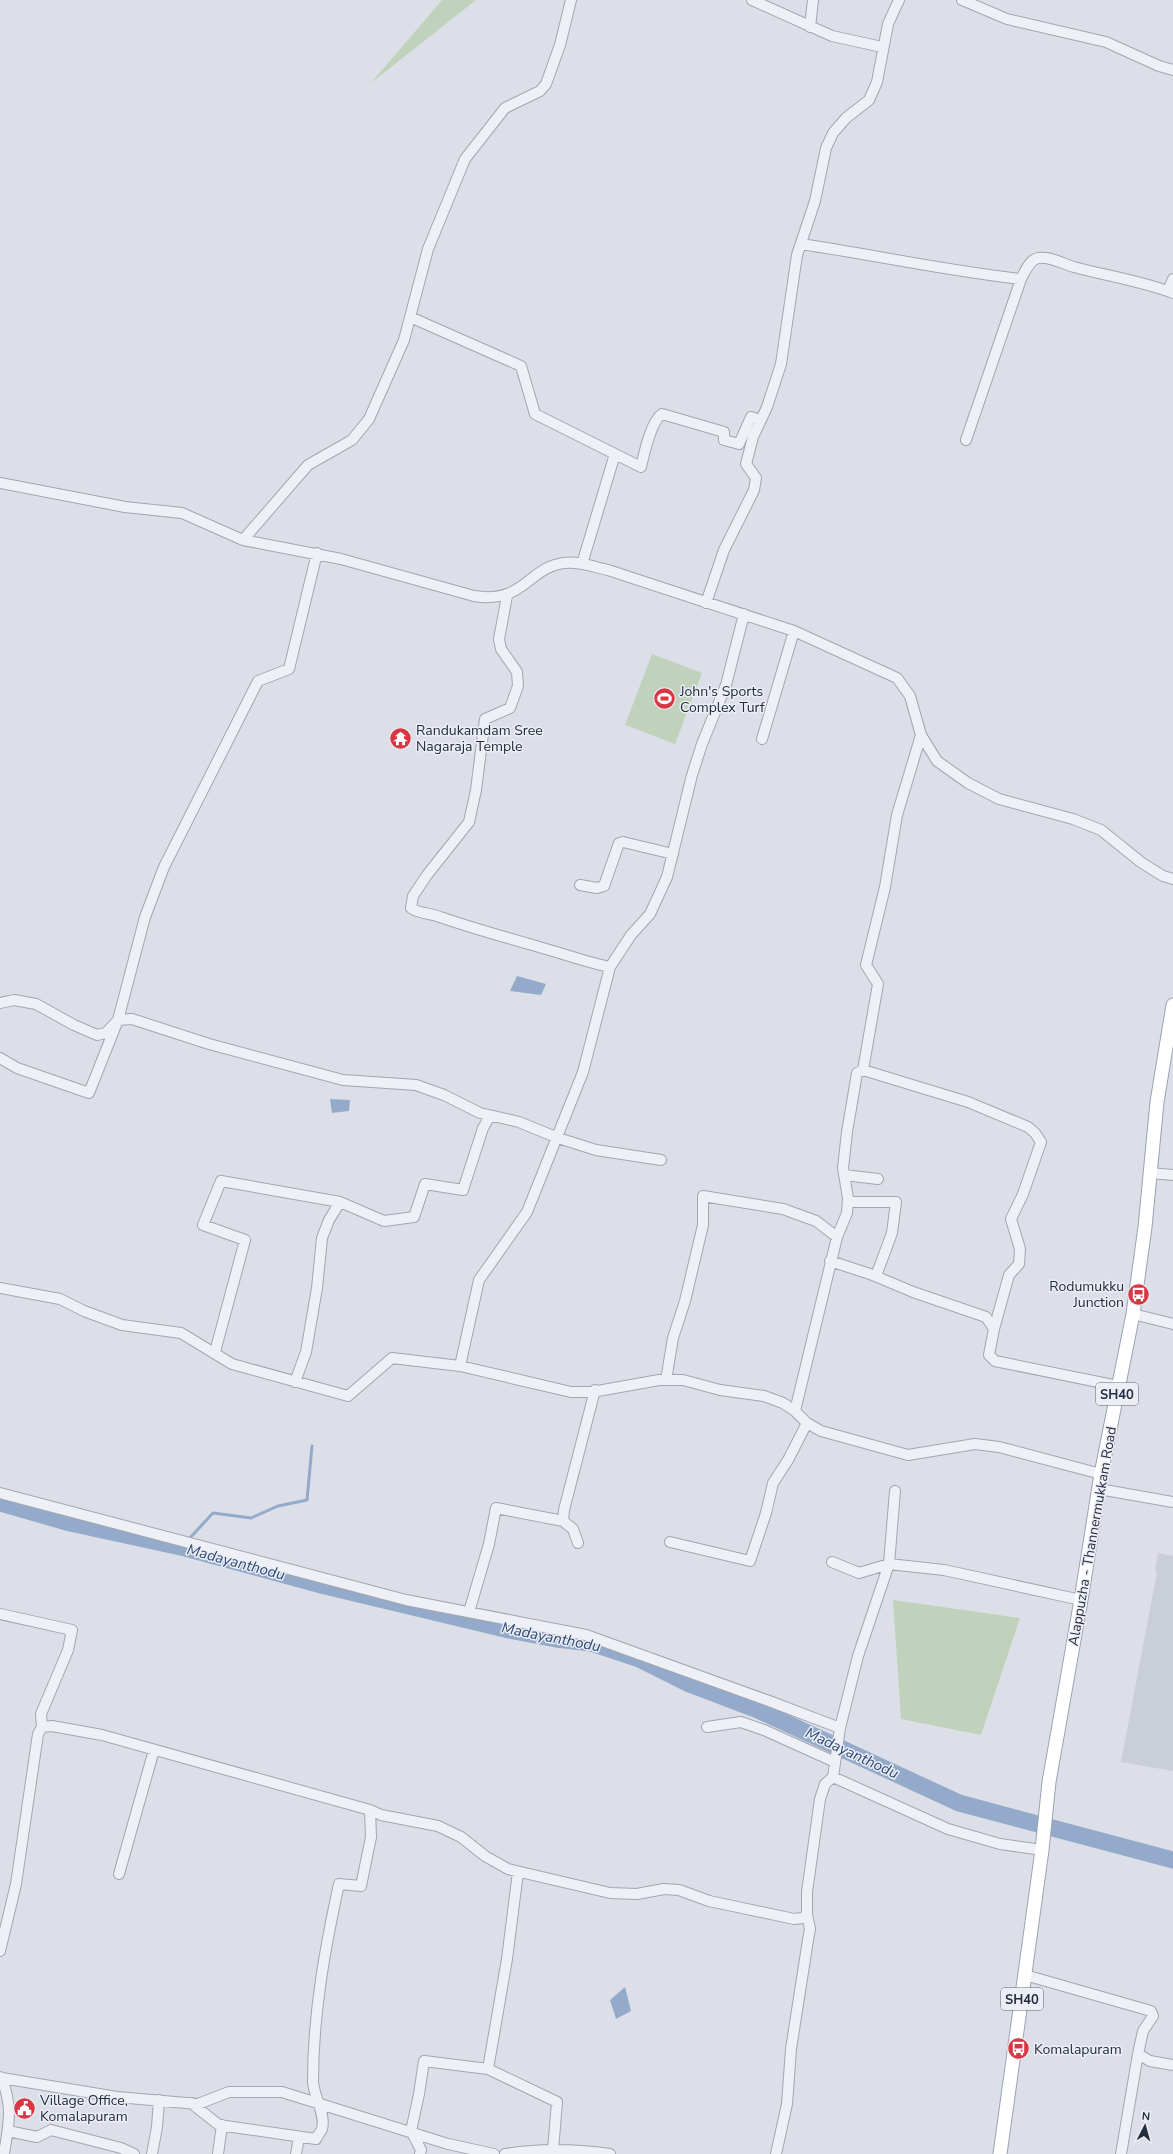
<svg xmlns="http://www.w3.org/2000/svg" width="1173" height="2154" font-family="'Nunito Sans',sans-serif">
<rect width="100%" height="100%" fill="#dcdfe7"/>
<path fill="#caced9" d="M1158 1553 1173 1556V1771L1121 1762 1157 1572 1155 1571Z"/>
<path fill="#c0d2bc" d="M442 0H476L371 83Z
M652 654 702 673 675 744 625 725Z
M893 1600 1020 1618 981 1735 901 1719Z"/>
<path fill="#94aaca" d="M517 976 546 984 541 995 510 991Z
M330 1099 350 1100 349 1111 332 1113Z
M625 1987 631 2011 616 2019 610 2000Z"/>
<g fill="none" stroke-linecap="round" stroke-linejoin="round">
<path stroke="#94aaca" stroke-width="3" d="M188 1540 213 1513 251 1518 278 1506 307 1500 312 1446"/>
<path stroke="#94aaca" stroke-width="17" d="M0 1503 70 1523 185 1548 325 1586 509 1630 556 1639 591 1643 639 1659 687 1683 758 1710 959 1803 1173 1860"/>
<defs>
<path id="minor" d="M752 0 832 36 882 47
M962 0 1007 19 1106 42 1159 66 1173 70
M810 27 813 0
M801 244C875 255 947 271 1021 279 1025 272 1029 260 1038 258 1050 256 1063 264 1074 267 1107 276 1141 281 1173 293
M1168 291 1173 279
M410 317 521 366 535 414 641 467C644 454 651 421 662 414L724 432V440L739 444 751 417 760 420
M966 440 1021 279
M0 483 125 507 182 513 243 540 341 559 474 596C525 604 527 568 564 563 579 561 594 567 608 570L794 631 897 678 910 696 921 735 937 761 968 783 999 799 1073 819 1101 830 1142 863 1163 876 1173 879
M243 540 308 465 352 440 369 419 404 340 428 249 465 159 505 108 540 91 546 84 560 45 571 0
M582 564 615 454
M507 596 499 639 501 649 517 672 518 686 510 708 485 719 476 790 469 822 427 875 413 896 411 908C420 914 430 913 440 917 472 928 504 937 536 946 561 953 585 962 610 967
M706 603 724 550 754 490 756 478 746 464 753 437 767 407 781 364 797 255 815 201 826 148 833 133 846 118 869 100 877 82 888 24 899 0
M762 739 794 631
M580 885 597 888 604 886 619 843 623 842 673 854
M0 1003 14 1000 36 1004 74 1025 97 1035 106 1033 118 1020 132 1019 209 1044 343 1080 416 1085 444 1095 480 1113 519 1122 558 1138 596 1150 661 1160
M0 1058 17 1068 89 1093 118 1020 145 917 164 867 258 681 289 669 317 553
M863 1070 878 984 866 965 885 887 897 815 921 735
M1150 1173 1173 1175
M844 1175 878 1179
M848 1202H896L892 1233 876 1276
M830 1261 870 1274 913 1292 986 1317 994 1329 989 1355 995 1361 1118 1386
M0 1288 60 1299 84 1311 122 1325 181 1333 232 1364 348 1396 392 1358 460 1366 479 1280 527 1212 583 1072 610 967 631 935 650 914 667 877 692 775 702 744 726 685 744 614
M1133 1314 1173 1324
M215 1352 245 1240 203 1225 221 1181 340 1202 384 1221 414 1217 425 1184 463 1190 483 1128 490 1116
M460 1366 571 1392H592L659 1380H683L720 1390 764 1396 783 1403 795 1411 807 1423 821 1431 908 1455 975 1444 999 1447 1101 1474
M666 1380 673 1338 685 1301 703 1225V1196L783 1209 816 1221 837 1237
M295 1382 306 1352 317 1288 322 1238 329 1220 340 1202
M795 1411 837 1237 847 1213 848 1198 843 1168 847 1132 857 1073 863 1070 968 1102 1028 1127 1035 1133 1041 1142 1023 1194 1011 1219 1020 1249 1019 1264 1009 1275 994 1329
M1099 1489 1173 1502
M0 1493 406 1600 586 1635 769 1701 840 1728
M670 1542 750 1561 766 1513 773 1483 788 1460 807 1423
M578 1543 573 1529 563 1521 564 1510 595 1390
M832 1562 859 1573 889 1564 895 1491
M469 1612 489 1544 496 1508 563 1521
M0 1614 72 1630 68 1650 41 1714 42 1727 38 1734 16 1884 0 1951
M42 1727 52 1726 102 1735 370 1810 381 1815 438 1826 461 1837 485 1856 508 1869 610 1893 637 1894 664 1889 679 1890 709 1901 794 1919 803 1918 807 1914V1892L820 1799 825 1784 833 1777 948 1829 1000 1844 1042 1850
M707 1727 741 1722 764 1730 835 1762
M833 1777 840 1728 858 1656 889 1564 944 1570 1081 1600
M518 1872 507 1959 488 2069 557 2102 553 2150
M119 1874 154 1750
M1025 1975 1151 2011 1153 2016 1143 2031 1138 2054 1150 2061 1173 2065
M0 2077 2 2078C13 2111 9 2121 4 2154
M2 2078 117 2097 198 2104 229 2092H282L448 2144 494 2154
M191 2103 219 2125 316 2139C317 2136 321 2132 322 2129 326 2114 313 2095 313 2081 313 2014 325 1948 339 1884L361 1886 371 1837 370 1810
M8 2131 37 2137 51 2130 121 2148 134 2154
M152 2154 157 2127 159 2100
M218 2154 222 2125
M296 2154 299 2137
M420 2154 421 2150 411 2131 419 2094 424 2061 488 2069
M505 2154C540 2148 575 2149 610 2154
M776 2154 787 2104 791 2049 808 1940 810 1929 807 1914
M1121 2154 1138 2054"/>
<path id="major" d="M1000 2154 1042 1850 1049 1782 1081 1600 1101 1474 1133 1314 1145 1227 1157 1102 1173 1005"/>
</defs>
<use href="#minor" stroke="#a1a6b1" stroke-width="12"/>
<use href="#major" stroke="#9aa2b4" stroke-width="15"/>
<use href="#minor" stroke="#eff0f5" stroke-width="10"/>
<use href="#major" stroke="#fff" stroke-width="13"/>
</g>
<defs>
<symbol id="stadium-disc" viewBox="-11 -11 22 22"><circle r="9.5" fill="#d73642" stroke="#ebeef5"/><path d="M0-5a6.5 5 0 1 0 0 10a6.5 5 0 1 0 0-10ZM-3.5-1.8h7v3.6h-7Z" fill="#fff"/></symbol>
<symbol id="temple-disc" viewBox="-11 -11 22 22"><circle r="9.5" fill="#d73642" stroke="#ebeef5"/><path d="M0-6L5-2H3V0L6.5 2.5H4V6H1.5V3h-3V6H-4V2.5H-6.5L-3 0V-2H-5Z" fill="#fff"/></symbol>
<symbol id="bus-disc" viewBox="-11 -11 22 22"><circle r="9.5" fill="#d73642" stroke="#ebeef5"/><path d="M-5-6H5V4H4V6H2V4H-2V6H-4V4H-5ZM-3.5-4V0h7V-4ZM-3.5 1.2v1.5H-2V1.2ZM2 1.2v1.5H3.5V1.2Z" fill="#fff"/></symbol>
<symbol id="civic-disc" viewBox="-11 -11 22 22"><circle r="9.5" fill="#d73642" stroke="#ebeef5"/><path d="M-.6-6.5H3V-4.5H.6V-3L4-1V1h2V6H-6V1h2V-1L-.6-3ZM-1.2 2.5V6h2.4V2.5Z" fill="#fff"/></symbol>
</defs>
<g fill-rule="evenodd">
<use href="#stadium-disc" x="652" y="686" width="25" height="25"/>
<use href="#temple-disc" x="388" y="726" width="25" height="25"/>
<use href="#bus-disc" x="1126" y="1282" width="25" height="25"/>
<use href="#bus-disc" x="1006" y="2036" width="25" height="25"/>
<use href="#civic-disc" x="12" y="2096" width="25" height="25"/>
</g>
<g text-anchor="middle" stroke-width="3" stroke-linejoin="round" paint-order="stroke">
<g fill="#ebeef5" stroke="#606675" stroke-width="1">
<rect x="1096" y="1383" width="42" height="22" rx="3"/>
<rect x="1001" y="1988" width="42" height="22" rx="3"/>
</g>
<g font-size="13" font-weight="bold" fill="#252c3e">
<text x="1117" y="1399">SH40</text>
<text x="1022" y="2004">SH40</text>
</g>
<g font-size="14" fill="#252c3e" stroke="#ebeef5" text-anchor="start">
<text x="680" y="696">John's Sports<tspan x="680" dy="16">Complex Turf</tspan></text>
<text x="416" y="735">Randukamdam Sree<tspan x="416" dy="16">Nagaraja Temple</tspan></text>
<text x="1124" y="1291" text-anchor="end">Rodumukku<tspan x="1124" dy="16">Junction</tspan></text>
<text x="1034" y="2054">Komalapuram</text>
<text x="40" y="2105">Village Office,<tspan x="40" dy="16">Komalapuram</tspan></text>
</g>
<g font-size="14" fill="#252c3e" stroke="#ebeef5">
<text transform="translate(1092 1536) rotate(-80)" y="5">Alappuzha - Thannermukkam Road</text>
</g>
<g font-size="15" font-style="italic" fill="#2c4775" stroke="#ebeef5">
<text transform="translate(236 1562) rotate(15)" y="5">Madayanthodu</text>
<text transform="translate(551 1637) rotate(11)" y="5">Madayanthodu</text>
<text transform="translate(852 1753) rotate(25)" y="5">Madayanthodu</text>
</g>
</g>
<g transform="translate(1145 2126) rotate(6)" stroke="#ebeef5" stroke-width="3" paint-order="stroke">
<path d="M0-3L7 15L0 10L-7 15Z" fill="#252c3e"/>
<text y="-6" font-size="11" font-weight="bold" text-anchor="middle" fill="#252c3e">N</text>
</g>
</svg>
